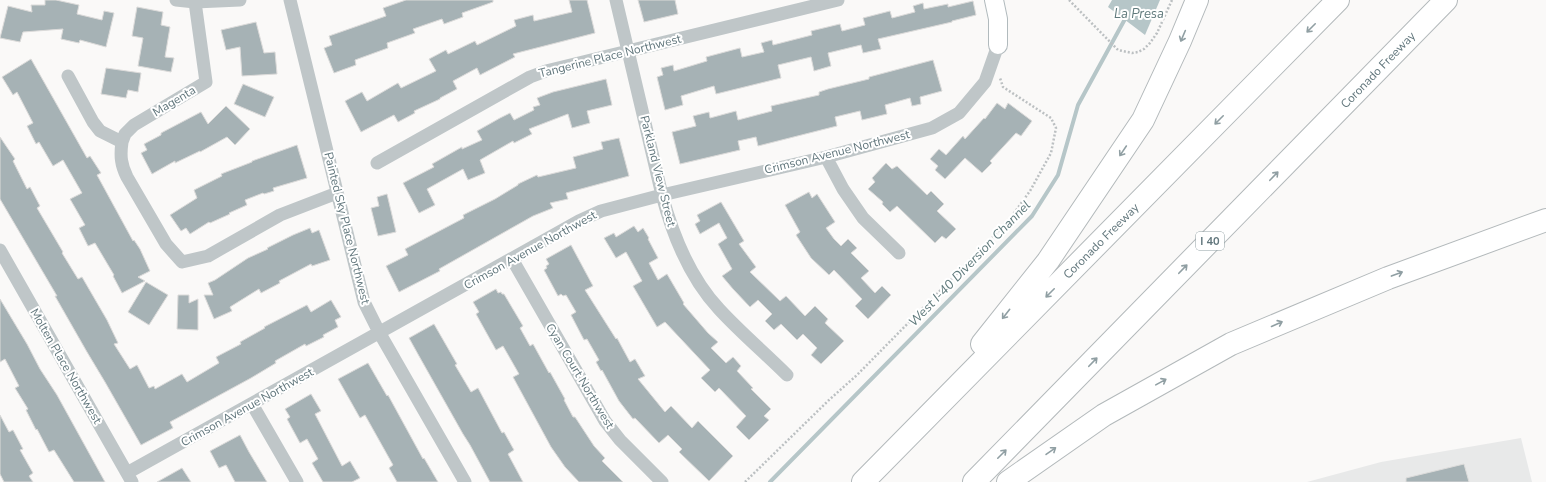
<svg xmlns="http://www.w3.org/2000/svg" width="1546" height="482" font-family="'Nunito Sans',sans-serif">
<rect width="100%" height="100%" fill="#faf9f8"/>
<path fill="#e8e9e9" d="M1521 438 1532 482H1307L1381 462Z"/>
<path fill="#b6c6c8" d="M1112 0H1160L1145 35 1108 7Z"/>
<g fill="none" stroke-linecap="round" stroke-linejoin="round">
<path stroke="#b6c6c8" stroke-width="4" d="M770 482 1032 216 1058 175 1078 105 1125 19"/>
</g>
<path fill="#a6b2b5" stroke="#dcdbda" d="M45 0H56L79 5 77 14 102 20 104 11 114 13 106 47 80 40 79 43 61 39 63 29 23 32 20 42 0 38 8 6 32 12 31 5H45Z
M406 0H493V2L462 13 463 17 444 24 442 19 413 29 415 33 387 43 388 48 355 60 356 65 334 73 324 48 332 45 329 36 386 16 383 8Z
M569 0H587L595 33 513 54 515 57 480 75 477 68 453 81 457 89 440 98V99L414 111 415 113 398 122 394 115 361 132 345 101 362 92 367 101 398 83 401 88 436 71 429 59 446 50 448 54 475 41 477 45 516 26 514 20 533 15 534 21 572 12Z
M638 0H675L678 14 644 22Z
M973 1 976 15 952 21V22L878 39 881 49 863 53 861 45 828 53 831 66 814 71 811 57 778 65 781 78 716 94 714 86 681 96 683 105 665 110 657 77 663 75 661 68 673 65 674 71 707 61 706 57 740 48 742 57 764 52 761 43 772 40 773 45 812 35 811 31 840 24 842 31 865 25 863 18 890 11 892 18 915 12 913 6 923 3 924 9 948 4V7Z
M137 7 163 12 161 25 170 27 165 57 174 58 171 72 138 66 143 38 132 36Z
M256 22 264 53 275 52 277 74 242 76 240 47 226 50 221 30Z
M31 59 87 158 90 156 101 173 97 175 133 241 134 240 140 249 150 271 138 277 145 281 122 293 113 276 114 275 95 243 88 246 79 228 85 225 70 199 82 193 63 160 53 166 39 142 36 144 27 126 33 123 17 92 13 95 2 77Z
M933 60 942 91 920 97 921 104 912 106 910 98 885 105 887 114 862 120 860 111 835 117 837 126 758 146 756 137 738 141 740 150 680 164 672 132 696 126 693 116 709 112 710 118 736 111 738 120 772 111 771 106 819 95V92L828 89 869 79V77Z
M106 68 141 73 138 92 128 90 126 98 101 94Z
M606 79 612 105 587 111 590 123 572 128 568 114 529 129 532 134 514 143 513 141 480 160 485 173 468 180 463 169 427 189 435 205 419 213 403 183 434 167 432 164 462 147V149L482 140 477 131 500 118 510 113 514 120 534 110 533 107 540 105 537 98 553 92Z
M243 84 274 97 265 117 234 104Z
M997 103 1005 109 1008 103 1032 121 1021 136 1016 133 990 161 992 163 982 173 965 158 945 179 935 170 938 166 930 159 939 149 946 155 963 136 965 139 984 118 985 119Z
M226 106 250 129 235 145 227 137 200 152V151L175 163V161L152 174 141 153 147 150 144 144 161 135V133L201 112 208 124Z
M0 137 15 159 13 161 27 189 30 187 40 206 37 208 63 252 62 253 78 279 82 277 107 320 118 343 114 344 130 369 137 365 149 388 154 386 155 389 182 374 187 382 219 363 216 357 241 344 240 342 265 328 264 327 307 305 311 312 331 300 341 317 335 320 338 327 323 335 324 337 306 346 305 344 275 361 276 363 251 378 170 422 173 428 141 445 105 382 87 352 55 296H57L0 199Z
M619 138 629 176 566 193 568 199 550 203 553 208 533 216 439 269 440 271 399 292 386 266 408 255 405 249 464 218 463 215 495 199 518 185V184L537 175 538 177 576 168 573 157 603 149 601 142Z
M297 145 307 178 273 188 274 191 264 194 263 193 245 200 247 205 229 213 230 214 210 223 209 222 190 234 186 228 181 231 170 215 197 198 194 190 222 176 221 174 252 162V161Z
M886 163 892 169 897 166 927 195 931 191 944 204 937 211 956 229 946 239 942 236 935 243 897 206 890 212 882 204 883 202 868 189 875 182 872 178Z
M809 192 812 198 817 194 835 222 826 228 834 239 841 246 848 239 857 248 851 253 869 271 861 278 875 293 882 286 891 295 868 319 855 306 862 299 834 270 829 275 811 258 796 235 800 232 785 205Z
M387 194 396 232 378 236 371 208 379 206 377 197Z
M721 202 744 241 739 244 756 267 750 272 780 301 786 296 805 316 815 306 828 319 825 323 844 341 821 364 811 355 817 348 803 334 797 340 781 324 774 330 765 321 772 314 758 300 750 307 733 289 722 276 732 269 718 244 727 238 719 223 700 234 695 224 700 221 697 215Z
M634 226 638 232 643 228 649 238 648 239 658 258 649 263 658 280 667 274 684 303 683 304 708 333 718 342 711 348 726 363 733 357 741 366 737 371 753 388 751 389 771 409 764 416 769 420 749 440 736 427 746 416 719 388 715 392 701 378 710 370 665 322 657 327 633 286 642 281 626 252 616 258 604 238 614 233 616 237Z
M310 228 312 233 319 230 330 260 312 266 311 264 279 281 280 283 261 293 259 289 230 307 232 311 214 319 204 295H213L208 283 215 280 248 258 268 249 267 248 293 235Z
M571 245 593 286 585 290 616 339 617 338 630 362 635 359 645 376 638 379 665 412 671 406 692 428 698 421 733 456 709 481 679 452 682 449 668 435 659 443 635 418 633 419 619 401 602 370 601 371 596 362 599 360 587 339 584 340 571 315 576 312 566 295 563 296 561 294 558 296 544 270 547 268 546 266 549 264 546 259Z
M146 282 168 295 149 325 128 312Z
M496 289 498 293 501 292 502 294H504L523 326 520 328 530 346 533 344 549 373 550 372 565 399 564 400 573 417H575L594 446 605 458 602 461 623 482H579L565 467 551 447 513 377 519 374 503 346 496 350 476 314 479 312 473 302Z
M178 295H189V303L198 299V330L177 329Z
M0 299 27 344 40 369 57 395 105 482H74L54 450 49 452 37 429 36 430 26 410 28 409 15 388 19 386 5 359 0 362Z
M434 324 457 364 455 365 471 392 478 388 502 433 504 432 514 450 508 454 523 482H490L470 445 463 434 419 356 409 338Z
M368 363 387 396 388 395 423 459 424 458 438 482H397L389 468 393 465 365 415 360 418 338 379Z
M311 394 321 411 315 414 342 466 350 461 360 478 352 482H323L312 463 318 459 307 439 300 443 287 419 290 417 285 409Z
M0 415 9 432 13 430 23 449 20 450 33 473 29 476 33 482H4L0 474Z
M240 435 249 452 267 482H235L226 465 219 468 210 451Z
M1464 464 1469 482H1406V478Z
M182 468 191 482H157Z"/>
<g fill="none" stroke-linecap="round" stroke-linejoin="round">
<defs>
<path id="secondary" d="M994 0 998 19V45"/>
<path id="highway" d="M982 344 1048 261 1143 120 1180 41 1197 0
M863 482 1338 0
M974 482 1446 0
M1008 482 1104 415 1231 344 1388 278 1546 220"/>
</defs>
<use href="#secondary" stroke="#b1babd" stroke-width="20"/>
<use href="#highway" stroke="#b3b9bb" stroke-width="24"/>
<path stroke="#bcc0c2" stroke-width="2.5" stroke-dasharray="2 2" stroke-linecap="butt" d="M1069 0 1118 50 1132 53 1138 52 1144 49 1150 43 1157 33 1172 0
M745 482 829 400 857 375 987 243 1009 220 1030 191 1051 153 1056 128 1051 118 1003 87 1000 78"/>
<path stroke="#bfc6c8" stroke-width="13" d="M176 0 195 2 240 0
M290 0 364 302 379 332 465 482
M616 0 662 195C673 236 690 278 719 309 740 332 765 353 787 375
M68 76 93 122 100 131 122 142C120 156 121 165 127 177L166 244 182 262 208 256 280 215 337 193
M122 142 125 134 134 125 206 82 195 2
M826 157 843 189 863 218 899 253
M377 163 530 77 546 71 838 0
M0 250 132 482
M512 259 605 421 620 440 662 482
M252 404 297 482
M127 473 579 221 601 211 662 195 826 157 932 128 959 113 985 82 998 45"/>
<use href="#secondary" stroke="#fff" stroke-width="18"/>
<use href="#highway" stroke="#fff" stroke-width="22"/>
</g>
<defs><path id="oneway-shaft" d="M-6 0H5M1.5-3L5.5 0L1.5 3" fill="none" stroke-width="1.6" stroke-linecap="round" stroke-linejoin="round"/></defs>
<g stroke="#909fa3">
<use href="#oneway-shaft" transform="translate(1311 28) rotate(135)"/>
<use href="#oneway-shaft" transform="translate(1183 36) rotate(113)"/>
<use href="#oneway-shaft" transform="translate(1219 120) rotate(135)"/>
<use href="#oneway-shaft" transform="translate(1123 151) rotate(124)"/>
<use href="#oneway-shaft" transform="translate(1274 176) rotate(-46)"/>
<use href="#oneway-shaft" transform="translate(1183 269) rotate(-46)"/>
<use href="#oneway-shaft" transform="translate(1397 274) rotate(-20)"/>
<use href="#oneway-shaft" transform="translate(1050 293) rotate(135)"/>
<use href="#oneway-shaft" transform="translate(1006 314) rotate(128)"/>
<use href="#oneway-shaft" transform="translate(1277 324) rotate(-24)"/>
<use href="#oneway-shaft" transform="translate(1093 362) rotate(-46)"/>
<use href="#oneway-shaft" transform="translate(1161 382) rotate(-29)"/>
<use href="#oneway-shaft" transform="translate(1051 451) rotate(-35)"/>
<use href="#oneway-shaft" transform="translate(1002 454) rotate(-45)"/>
</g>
<g text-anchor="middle" stroke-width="4" stroke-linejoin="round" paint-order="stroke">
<rect fill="#fff" stroke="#909fa3" stroke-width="1" x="1196" y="232" width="28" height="18" rx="3"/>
<g font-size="11" font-weight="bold" fill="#61767c">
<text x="1210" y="245">I 40</text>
</g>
<g font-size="12" fill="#61767c" stroke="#fff">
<text transform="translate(610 56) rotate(-14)" y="4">Tangerine Place Northwest</text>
<text transform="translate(1378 70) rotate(-46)" y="4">Coronado Freeway</text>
<text transform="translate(174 101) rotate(-31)" y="4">Magenta</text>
<text transform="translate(837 152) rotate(-14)" y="4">Crimson Avenue Northwest</text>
<text transform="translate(658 171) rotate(76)" y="4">Parkland View Street</text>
<text transform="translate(347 228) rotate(76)" y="4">Painted Sky Place Northwest</text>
<text transform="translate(1101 241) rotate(-45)" y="4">Coronado Freeway</text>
<text transform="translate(530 250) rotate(-29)" y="4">Crimson Avenue Northwest</text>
<text transform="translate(66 366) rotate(60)" y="4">Molten Place Northwest</text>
<text transform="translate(580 376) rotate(59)" y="4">Cyan Court Northwest</text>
<text transform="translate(247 407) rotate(-29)" y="4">Crimson Avenue Northwest</text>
</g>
<g font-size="13" font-style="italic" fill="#607a7c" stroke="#fff">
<text x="1139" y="18">La Presa</text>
<text transform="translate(969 263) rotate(-46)" y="5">West I-40 Diversion Channel</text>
</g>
</g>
</svg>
